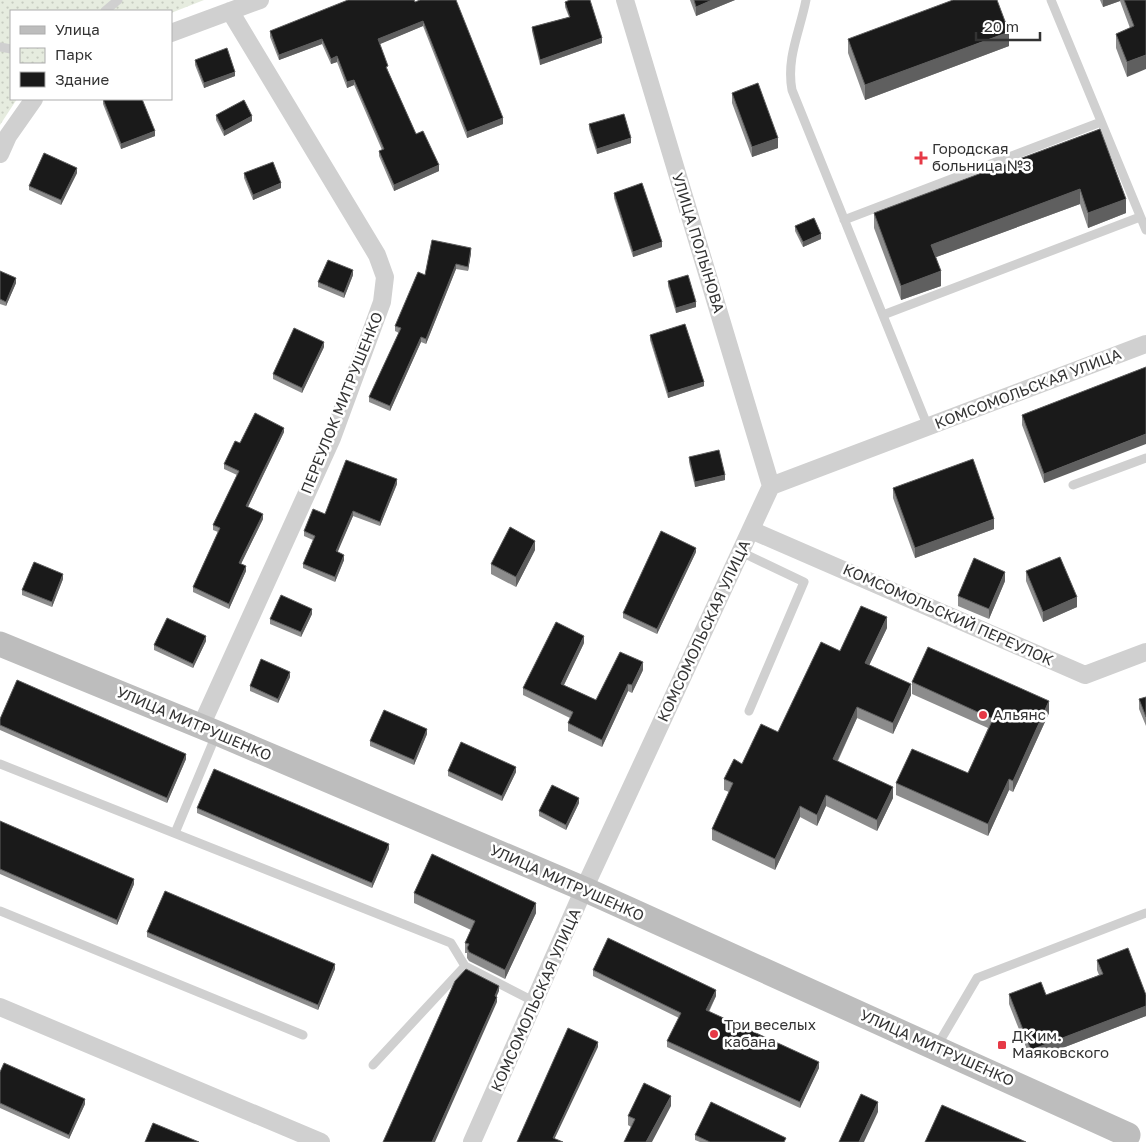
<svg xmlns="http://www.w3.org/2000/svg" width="1146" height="1142" font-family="'Golos Text',sans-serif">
<defs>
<pattern id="park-dots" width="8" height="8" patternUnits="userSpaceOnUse" patternTransform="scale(1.25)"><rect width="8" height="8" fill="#e6ecdf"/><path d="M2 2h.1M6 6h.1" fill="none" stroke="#c6cbc0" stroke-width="1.8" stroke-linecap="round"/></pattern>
</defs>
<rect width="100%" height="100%" fill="#fff"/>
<path fill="url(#park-dots)" d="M0 0H204L171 13V11H11V99H17L0 125Z"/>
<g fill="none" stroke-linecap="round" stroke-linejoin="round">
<path stroke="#d0d0d0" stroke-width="9" d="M806 0C800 31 786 58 792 90L928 427
M1051 0 1146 230
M105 11 118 0
M0 47 11 49
M844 220 1101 122
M883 315 1140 217
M1073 485 1146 458
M741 552 804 582 749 711
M0 764 451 943 465 966 535 1002
M175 833 216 735
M0 911 303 1035
M937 1046 977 978 1146 913
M373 1065 465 966"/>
<path stroke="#d0d0d0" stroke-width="18" d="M625 0 771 486
M171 33 260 0
M0 154 8 136 34 99
M751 530 1085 675 1146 652
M201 726 332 438 382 302 385 277 377 255 230 11
M0 1007 321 1142
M472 1142 584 889 771 486 1146 344"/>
<path stroke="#bdbdbd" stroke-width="25" d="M0 644 217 733 584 889 1128 1135"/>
</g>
<path fill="#8c8c8c" d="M690 0H735L696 16Z
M1100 0H1146L1127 77 1116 48V34L1130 28 1120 1 1103 7Z
M415 2 503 124 467 138 423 26 379 44 388 71 416 134 439 171 394 191 379 156V151L382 150 354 85 347 88 337 62 331 64 322 44 279 60 270 37V31Z
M565 2 602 43 540 65 532 31V27L569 17 565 7Z
M848 39 1009 46 865 100 848 53Z
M195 60 235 76 204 88 195 65Z
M732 93 778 148 752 157 732 103Z
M103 99 155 136 121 149 103 104Z
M216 115 252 121 224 136 216 120Z
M589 124 631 143 597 154 589 129Z
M1100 129 1126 213 1088 228 1080 204 936 257 941 286 901 300 874 228V213Z
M77 173 61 205 29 190V186Z
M244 173 281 188 253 200 244 178Z
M614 193 662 247 633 257 614 198Z
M795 226 821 239 803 247 795 231Z
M471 253 468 271 456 269 426 344 421 342 390 411 369 402V397L399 333 395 331V326L425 275Z
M0 271 16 283 6 306 0 304Z
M353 275 344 298 318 287V282Z
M668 281 696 307 676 313 668 286Z
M650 335 704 386 668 398 650 340Z
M324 347 302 393 273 379V374Z
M1146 367 1044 483 1022 425V415Z
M284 432 248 507 263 519 241 564 246 571 229 609 193 592V587L218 532 213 530V525L237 475 224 469V464L240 443Z
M689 457 725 480 695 487 689 462Z
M397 484 380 526 353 516 337 552 344 560 335 582 303 568V564L313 540 304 536V531L325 514Z
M893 488 994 529 915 558 893 498Z
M535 550 516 587 491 574V564Z
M696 552 657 634 623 618V613Z
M1026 571 1077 607 1043 622 1026 581Z
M63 579 52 607 22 595V590Z
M1005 581 989 619 958 606V596Z
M312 614 301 637 270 624V619Z
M887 628 869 665 911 695 893 734 857 718 838 761 893 798 877 831 826 806 817 826 800 817 775 870 712 840V829L729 792 724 790V779L778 732 840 651Z
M206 641 193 668 154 650V645Z
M584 643 564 685 596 700 643 670 632 693 628 691 602 747 568 731V723L570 718 523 695V688Z
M290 677 278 703 250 691V686Z
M912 682 1049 713 1013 792 1009 790 988 836 896 795V783L968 773 988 728 912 694Z
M1146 697V726L1139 709V699Z
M0 719 186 759 167 803 0 730Z
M427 734 414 765 370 746V741Z
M448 771 516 772 502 801 448 776Z
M579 803 566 830 539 816V811Z
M197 808 389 849 372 888 197 813Z
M0 821 134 884 117 925 0 874Z
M414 893 536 913 505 979 469 961 467 958V953H465V943L471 930 414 903Z
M147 932 335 969 318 1010 147 937Z
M1097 960 1146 995V1016L1031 1060 1009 1004V994L1046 995 1099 975 1097 970Z
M593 970 716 996 709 1012 819 1068 800 1108 667 1047V1041L679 1018 593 976Z
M0 1072 85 1104 69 1139 0 1108Z
M671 1106 631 1127 628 1125V1116Z
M695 1135 786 1142H700L695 1140Z"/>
<path fill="#5f5f5f" d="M712 0H735L696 16V7Z
M1103 0H1120V1L1103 7Z
M423 21V26L378 45V39Z
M1009 32V46L865 100V85Z
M602 38V43L540 65V60Z
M322 39V44L279 60V55Z
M1146 55V69L1127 77V62Z
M337 56V62L331 64V59Z
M235 72V76L204 88V83Z
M354 80V85L347 88V82Z
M252 116V121L224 136V131Z
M503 118V124L467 138V132Z
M155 131V136L121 149V144Z
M631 138V143L597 154V149Z
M778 138V148L752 157V147Z
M439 165V171L394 191V185Z
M77 168V173L61 205V200Z
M281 183V188L253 200V195Z
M1080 189V204L931 259V245Z
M1126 199V213L1088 228V213Z
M821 234V239L803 247V242Z
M662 242V247L633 257V252Z
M471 248V253L468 271V267Z
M456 264V269L426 344V339Z
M353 270V275L344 298V293Z
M941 271V286L901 300V286Z
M16 278V283L6 306V302Z
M696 302V307L676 313V308Z
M421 337V342L390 411V406Z
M324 342V347L302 393V388Z
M704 382V386L668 398V393Z
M284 428V432L246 511V506Z
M1146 434V444L1044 483V474Z
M725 475V480L695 487V482Z
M397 479V484L380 526V522Z
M353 511V516L336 556V551Z
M263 514V519L239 568V563Z
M994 519V529L915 558V548Z
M535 541V550L516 587V577Z
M696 548V552L657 634V629Z
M344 555V560L335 582V577Z
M246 566V571L229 609V604Z
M1005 572V581L989 619V609Z
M63 574V579L52 607V602Z
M1077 597V607L1043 622V612Z
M312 609V614L301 637V632Z
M887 617V628L865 674V663Z
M206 636V641L193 668V664Z
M584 636V643L561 691V684Z
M643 662V670L632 693V685Z
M290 672V677L278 703V699Z
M628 684V691L602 747V740Z
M911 684V695L893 734V723Z
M1049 701V713L1013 792V781Z
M857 707V718L833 770V759Z
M427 729V734L414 765V760Z
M186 754V759L167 803V798Z
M516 767V772L502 801V796Z
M1009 779V790L988 836V824Z
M893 787V798L877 831V820Z
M826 795V806L817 826V815Z
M579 798V803L566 830V825Z
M800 806V817L775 870V859Z
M389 844V849L372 888V883Z
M134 879V884L117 925V920Z
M536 903V913L505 979V970Z
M335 964V969L318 1010V1005Z
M499 986V991L495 1000V996Z
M716 990V996L706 1016V1010Z
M497 997V1002L435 1142H432Z
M1146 1006V1016L1031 1060V1050Z
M598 1042V1047L553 1142V1138Z
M819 1062V1068L800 1108V1102Z
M671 1096V1106L652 1142H646Z
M85 1099V1104L69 1139V1135Z
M878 1102V1112L864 1142H859Z"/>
<path fill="#1a1a1a" stroke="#5f5f5f" d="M348 0H414L415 2 420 0H456L503 118 467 132 423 21 378 39 388 66 386 67 416 134 423 131 439 165 394 185 379 151 384 149 354 80 347 82 337 56 331 59 322 39 279 55 270 31Z
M570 0H590L602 38 540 60 532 27 570 17 565 2Z
M694 0H712L696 7Z
M953 0H997L1009 32 865 85 848 39Z
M1124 0H1146V55L1127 62 1116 34 1134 26Z
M227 48 235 72 204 83 195 60Z
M758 83 778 138 752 147 732 93Z
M103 99H142L155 131 121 144Z
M244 100 252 116 224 131 216 115Z
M624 114 631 138 597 149 589 124Z
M1100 129 1126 199 1088 213 1080 189 931 245 941 271 901 286 874 213Z
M44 153 77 168 61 200 29 186Z
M273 162 281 183 253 195 244 173Z
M642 183 662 242 633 252 614 193Z
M814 218 821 234 803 242 795 226Z
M432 240 471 248 468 267 456 264 426 339 421 337 390 406 369 397 401 328 395 326 418 272 425 275Z
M328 260 353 270 344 293 318 282Z
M0 271 16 278 6 302 0 299Z
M688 275 696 302 676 308 668 281Z
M685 324 704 382 668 393 650 335Z
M294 328 324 342 302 388 273 374Z
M1146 367V434L1044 474 1022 415Z
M255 413 284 428 246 506 263 514 239 563 246 566 229 604 193 587 220 528 213 525 239 471 224 464 235 441 240 443Z
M719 450 725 475 695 482 689 457Z
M973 459 994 519 915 548 893 488Z
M346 460 397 479 380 522 353 511 336 551 344 555 335 577 303 564 315 536 304 531 313 509 325 514Z
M510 527 535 541 516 577 491 564Z
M661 531 696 548 657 629 623 613Z
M1060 557 1077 597 1043 612 1026 571Z
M974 558 1005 572 989 609 958 596Z
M34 562 63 574 52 602 22 590Z
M281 595 312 609 301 632 270 619Z
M861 606 887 617 865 663 911 684 893 723 857 707 833 759 893 787 877 820 826 795 817 815 800 806 775 859 712 829 733 783 724 779 734 759 742 764 761 724 778 732 821 642 840 651Z
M167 618 206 636 193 664 154 645Z
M556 622 584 636 561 684 596 700 620 652 643 662 632 685 628 684 602 740 568 723 573 712 523 688Z
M928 647 1049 701 1013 781 1009 779 988 824 896 783 912 749 968 773 993 719 912 682Z
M261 659 290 672 278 699 250 686Z
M17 680 186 754 167 798 0 725V719Z
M1146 697V717L1139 699Z
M384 710 427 729 414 760 370 741Z
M461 742 516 767 502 796 448 771Z
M214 769 389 844 372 883 197 808Z
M552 785 579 798 566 825 539 811Z
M0 821 134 879 117 920 0 869Z
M432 854 536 903 505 970 469 952 467 948 469 944 465 943 475 921 414 893Z
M165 891 335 964 318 1005 147 932Z
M608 938 716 990 706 1010 819 1062 800 1102 667 1041 681 1013 593 970Z
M1128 948 1146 995V1006L1031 1050 1009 994 1041 982 1046 995 1103 974 1097 960Z
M466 969 499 986 495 996 497 997 432 1142H383L455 981Z
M568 1028 598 1042 553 1138 563 1142H517Z
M4 1063 85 1099 69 1135 0 1103V1072Z
M644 1083 671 1096 646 1142H624L635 1119 628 1116Z
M861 1094 878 1102 859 1142H839Z
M711 1102 786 1138 784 1142H710L695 1135Z
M942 1105 1026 1142H925Z
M153 1123 199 1142H145Z"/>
<g fill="#e63946" stroke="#fff" stroke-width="2">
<path d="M918.5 150.5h5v5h5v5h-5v5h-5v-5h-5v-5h5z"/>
<circle cx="983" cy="715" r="5"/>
<circle cx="714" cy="1034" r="5"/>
<rect x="997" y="1040" width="10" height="10" rx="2.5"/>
</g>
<g text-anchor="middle" stroke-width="5" stroke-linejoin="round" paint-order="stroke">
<g font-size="15" fill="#333" stroke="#fff" text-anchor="start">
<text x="932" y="154">Городская<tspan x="932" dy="17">больница №3</tspan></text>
<text x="993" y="720">Альянс</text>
<text x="724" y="1030">Три веселых<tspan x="724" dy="17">кабана</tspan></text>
<text x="1012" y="1041">ДК им.<tspan x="1012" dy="17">Маяковского</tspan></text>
</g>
<g font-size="15" fill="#333" stroke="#fff">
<text transform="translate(698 243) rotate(73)" y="5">УЛИЦА ПОЛЫНОВА</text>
<text transform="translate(1028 389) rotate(-21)" y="5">КОМСОМОЛЬСКАЯ УЛИЦА</text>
<text transform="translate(342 403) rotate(-68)" y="5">ПЕРЕУЛОК МИТРУШЕНКО</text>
<text transform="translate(948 615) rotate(24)" y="5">КОМСОМОЛЬСКИЙ ПЕРЕУЛОК</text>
<text transform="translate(704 631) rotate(-65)" y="5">КОМСОМОЛЬСКАЯ УЛИЦА</text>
<text transform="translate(194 724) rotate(23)" y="5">УЛИЦА МИТРУШЕНКО</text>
<text transform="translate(567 883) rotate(24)" y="5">УЛИЦА МИТРУШЕНКО</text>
<text transform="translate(536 1000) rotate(-66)" y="5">КОМСОМОЛЬСКАЯ УЛИЦА</text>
<text transform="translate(937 1048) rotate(24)" y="5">УЛИЦА МИТРУШЕНКО</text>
</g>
</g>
<rect x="10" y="10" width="162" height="90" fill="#ffffff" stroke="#adadad"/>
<rect x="20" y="26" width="25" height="8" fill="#bdbdbd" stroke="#adadad"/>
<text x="55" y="35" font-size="15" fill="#333333">Улица</text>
<rect x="20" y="48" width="25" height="15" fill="url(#park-dots)" stroke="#adadad"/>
<text x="55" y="60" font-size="15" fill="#333333">Парк</text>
<rect x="20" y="72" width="25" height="15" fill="#1a1a1a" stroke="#adadad"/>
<text x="55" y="85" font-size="15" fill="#333333">Здание</text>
<path d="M976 32v8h64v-8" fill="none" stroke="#333333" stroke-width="2.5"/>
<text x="984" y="32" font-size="15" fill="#333333" stroke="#ffffff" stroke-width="4" paint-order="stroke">20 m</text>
</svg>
